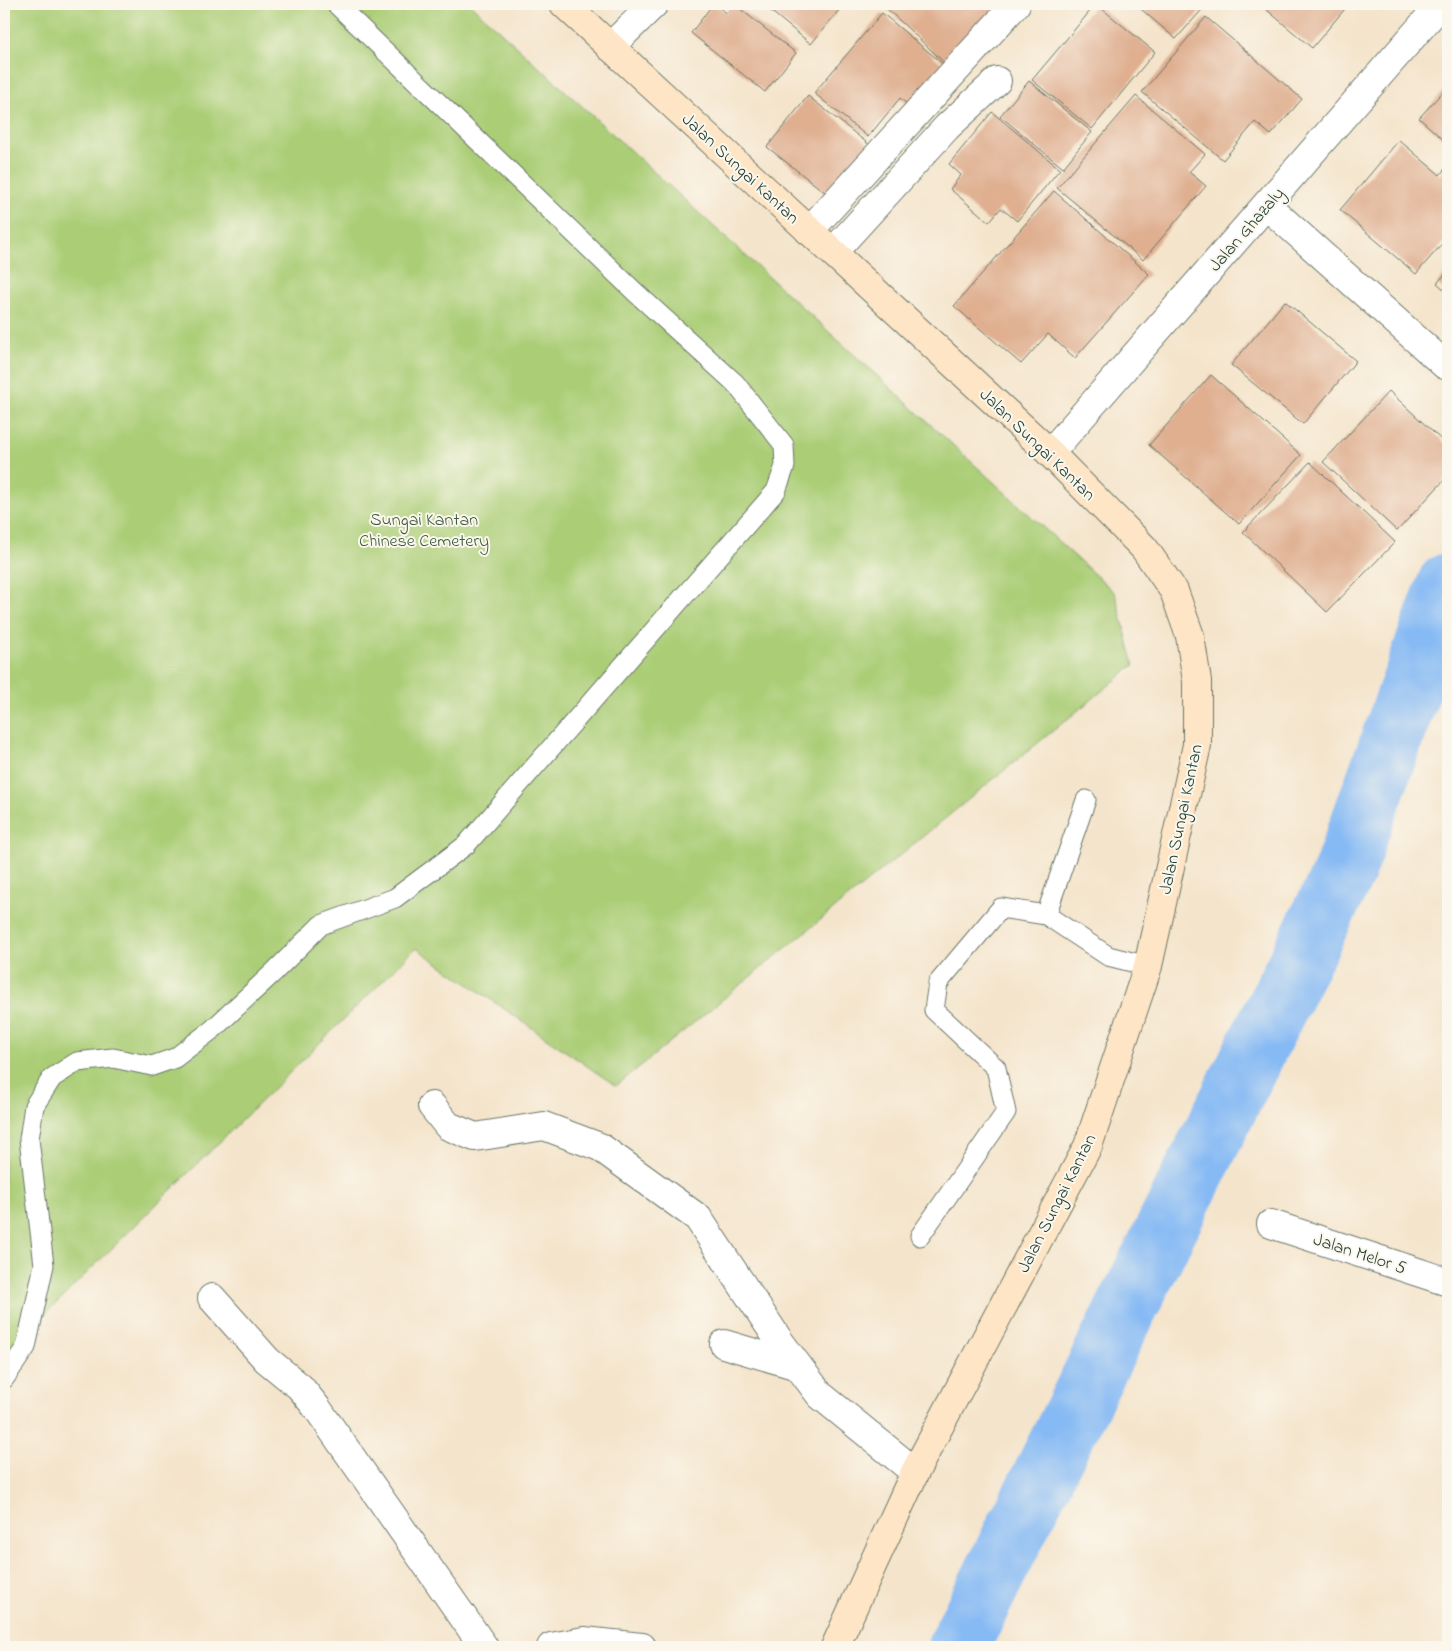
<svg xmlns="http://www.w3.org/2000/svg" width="1452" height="1651" font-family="'Indie Flower',sans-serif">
<rect width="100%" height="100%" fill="#fbf7ec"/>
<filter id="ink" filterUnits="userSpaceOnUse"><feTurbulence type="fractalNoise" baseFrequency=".02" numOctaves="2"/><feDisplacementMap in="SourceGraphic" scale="10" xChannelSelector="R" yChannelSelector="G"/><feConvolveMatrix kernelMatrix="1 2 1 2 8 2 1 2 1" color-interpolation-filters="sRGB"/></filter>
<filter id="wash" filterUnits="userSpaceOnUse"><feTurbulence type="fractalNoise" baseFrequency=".0096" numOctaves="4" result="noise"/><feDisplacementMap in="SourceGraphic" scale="20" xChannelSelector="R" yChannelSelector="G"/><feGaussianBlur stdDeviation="1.12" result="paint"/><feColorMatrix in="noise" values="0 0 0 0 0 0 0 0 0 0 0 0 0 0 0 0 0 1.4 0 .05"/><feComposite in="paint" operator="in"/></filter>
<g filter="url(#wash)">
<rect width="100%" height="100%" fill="#f4e4cb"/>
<path fill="#aacd76" stroke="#648555" d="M4 4H470L1115 593 1134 665 616 1086 416 948 4 1355Z"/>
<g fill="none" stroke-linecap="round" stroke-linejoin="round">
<path stroke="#86baf4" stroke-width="62" d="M958 1647 1343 874 1448 584"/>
</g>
<g id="blocks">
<path fill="#dfaf90" d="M713 4 727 13 734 4 796 53 765 92 691 33Z
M762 4H844L811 44Z
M882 4H1003L949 67Z
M1096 4 1155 52 1092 129 1032 80Z
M1135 4H1207L1176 39Z
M1260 4H1349L1312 48Z
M882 13 949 69 914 110 900 98 868 137 814 93Z
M1206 17 1302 99 1271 135 1255 122 1223 160 1142 92Z
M1029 81 1092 132 1063 168 1000 116Z
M1448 86V144L1419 118Z
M808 96 876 150 836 201 767 147Z
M1136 96 1205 154 1189 172 1206 186 1143 260 1057 188Z
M992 112 1060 169 1017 221 1001 208 989 222 950 189 961 175 949 164Z
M1399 140 1440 175 1448 165V237L1416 274 1340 210Z
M1054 191 1149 274 1075 358 1048 334 1021 364 954 306Z
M1448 271V293L1437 283Z
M1285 301 1356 361 1303 424 1231 365Z
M1211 375 1301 455 1239 524 1149 445Z
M1389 391 1448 446V476L1397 531 1323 462Z
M1310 462 1395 542 1327 612 1243 532Z"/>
</g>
</g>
<g filter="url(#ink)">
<use href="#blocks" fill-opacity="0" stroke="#6a7769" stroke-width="1"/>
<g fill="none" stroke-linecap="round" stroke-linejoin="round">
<defs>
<path id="service" d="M1086 800 1046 915 1108 956 1148 966
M920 1236 1006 1112 996 1068 934 1010 938 983 1001 908 1046 915
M4 1379 26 1347 44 1265 29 1139 34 1106 52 1078 77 1062 113 1058 152 1066 175 1058 213 1029 275 971 321 925 395 898 466 845 776 491 785 466 784 445 735 383 635 292 336 4"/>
<path id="minor" d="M610 47 654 4
M1266 205 1445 365
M809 231 1016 4
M833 252 947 127 997 81
M1050 453 1441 4
M432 1106 448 1126 475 1137 544 1126 600 1147 698 1218 780 1342 820 1395 915 1472
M1271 1224 1448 1282
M212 1298 267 1360 300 1387 317 1408 484 1647
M724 1344 798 1366
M551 1647 584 1641 642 1647"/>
<path id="secondary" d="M564 4 1050 453 1144 548 1174 591 1190 636 1197 681V745L1148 966 1088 1146 915 1472 835 1647"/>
</defs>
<use href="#service" stroke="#6a7769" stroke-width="21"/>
<use href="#minor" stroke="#6a7769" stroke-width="30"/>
<use href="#secondary" stroke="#6a7769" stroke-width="30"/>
<use href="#service" stroke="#fff" stroke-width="19"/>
<use href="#minor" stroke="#fff" stroke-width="28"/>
<use href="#secondary" stroke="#fee5c5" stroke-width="28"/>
</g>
</g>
<g text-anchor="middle" stroke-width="4" stroke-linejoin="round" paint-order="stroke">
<g font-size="18" fill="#1f3d34" stroke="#fbf7ec">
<text transform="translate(741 168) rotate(43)" y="6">Jalan Sungai Kantan</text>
<text transform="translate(1246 229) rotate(-49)" y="6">Jalan Ghazaly</text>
<text transform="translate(1038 444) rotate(44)" y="6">Jalan Sungai Kantan</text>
<text transform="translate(1180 819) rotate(-78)" y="6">Jalan Sungai Kantan</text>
<text transform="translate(1056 1203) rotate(-63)" y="6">Jalan Sungai Kantan</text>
<text transform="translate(1360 1253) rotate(18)" y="6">Jalan Melor 5</text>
</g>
<g font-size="18" fill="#3b5a41" stroke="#fbf7ec">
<text x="424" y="525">Sungai Kantan<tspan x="424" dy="21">Chinese Cemetery</tspan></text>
</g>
</g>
<rect width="1452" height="1651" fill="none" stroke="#fbf7ec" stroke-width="20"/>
</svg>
